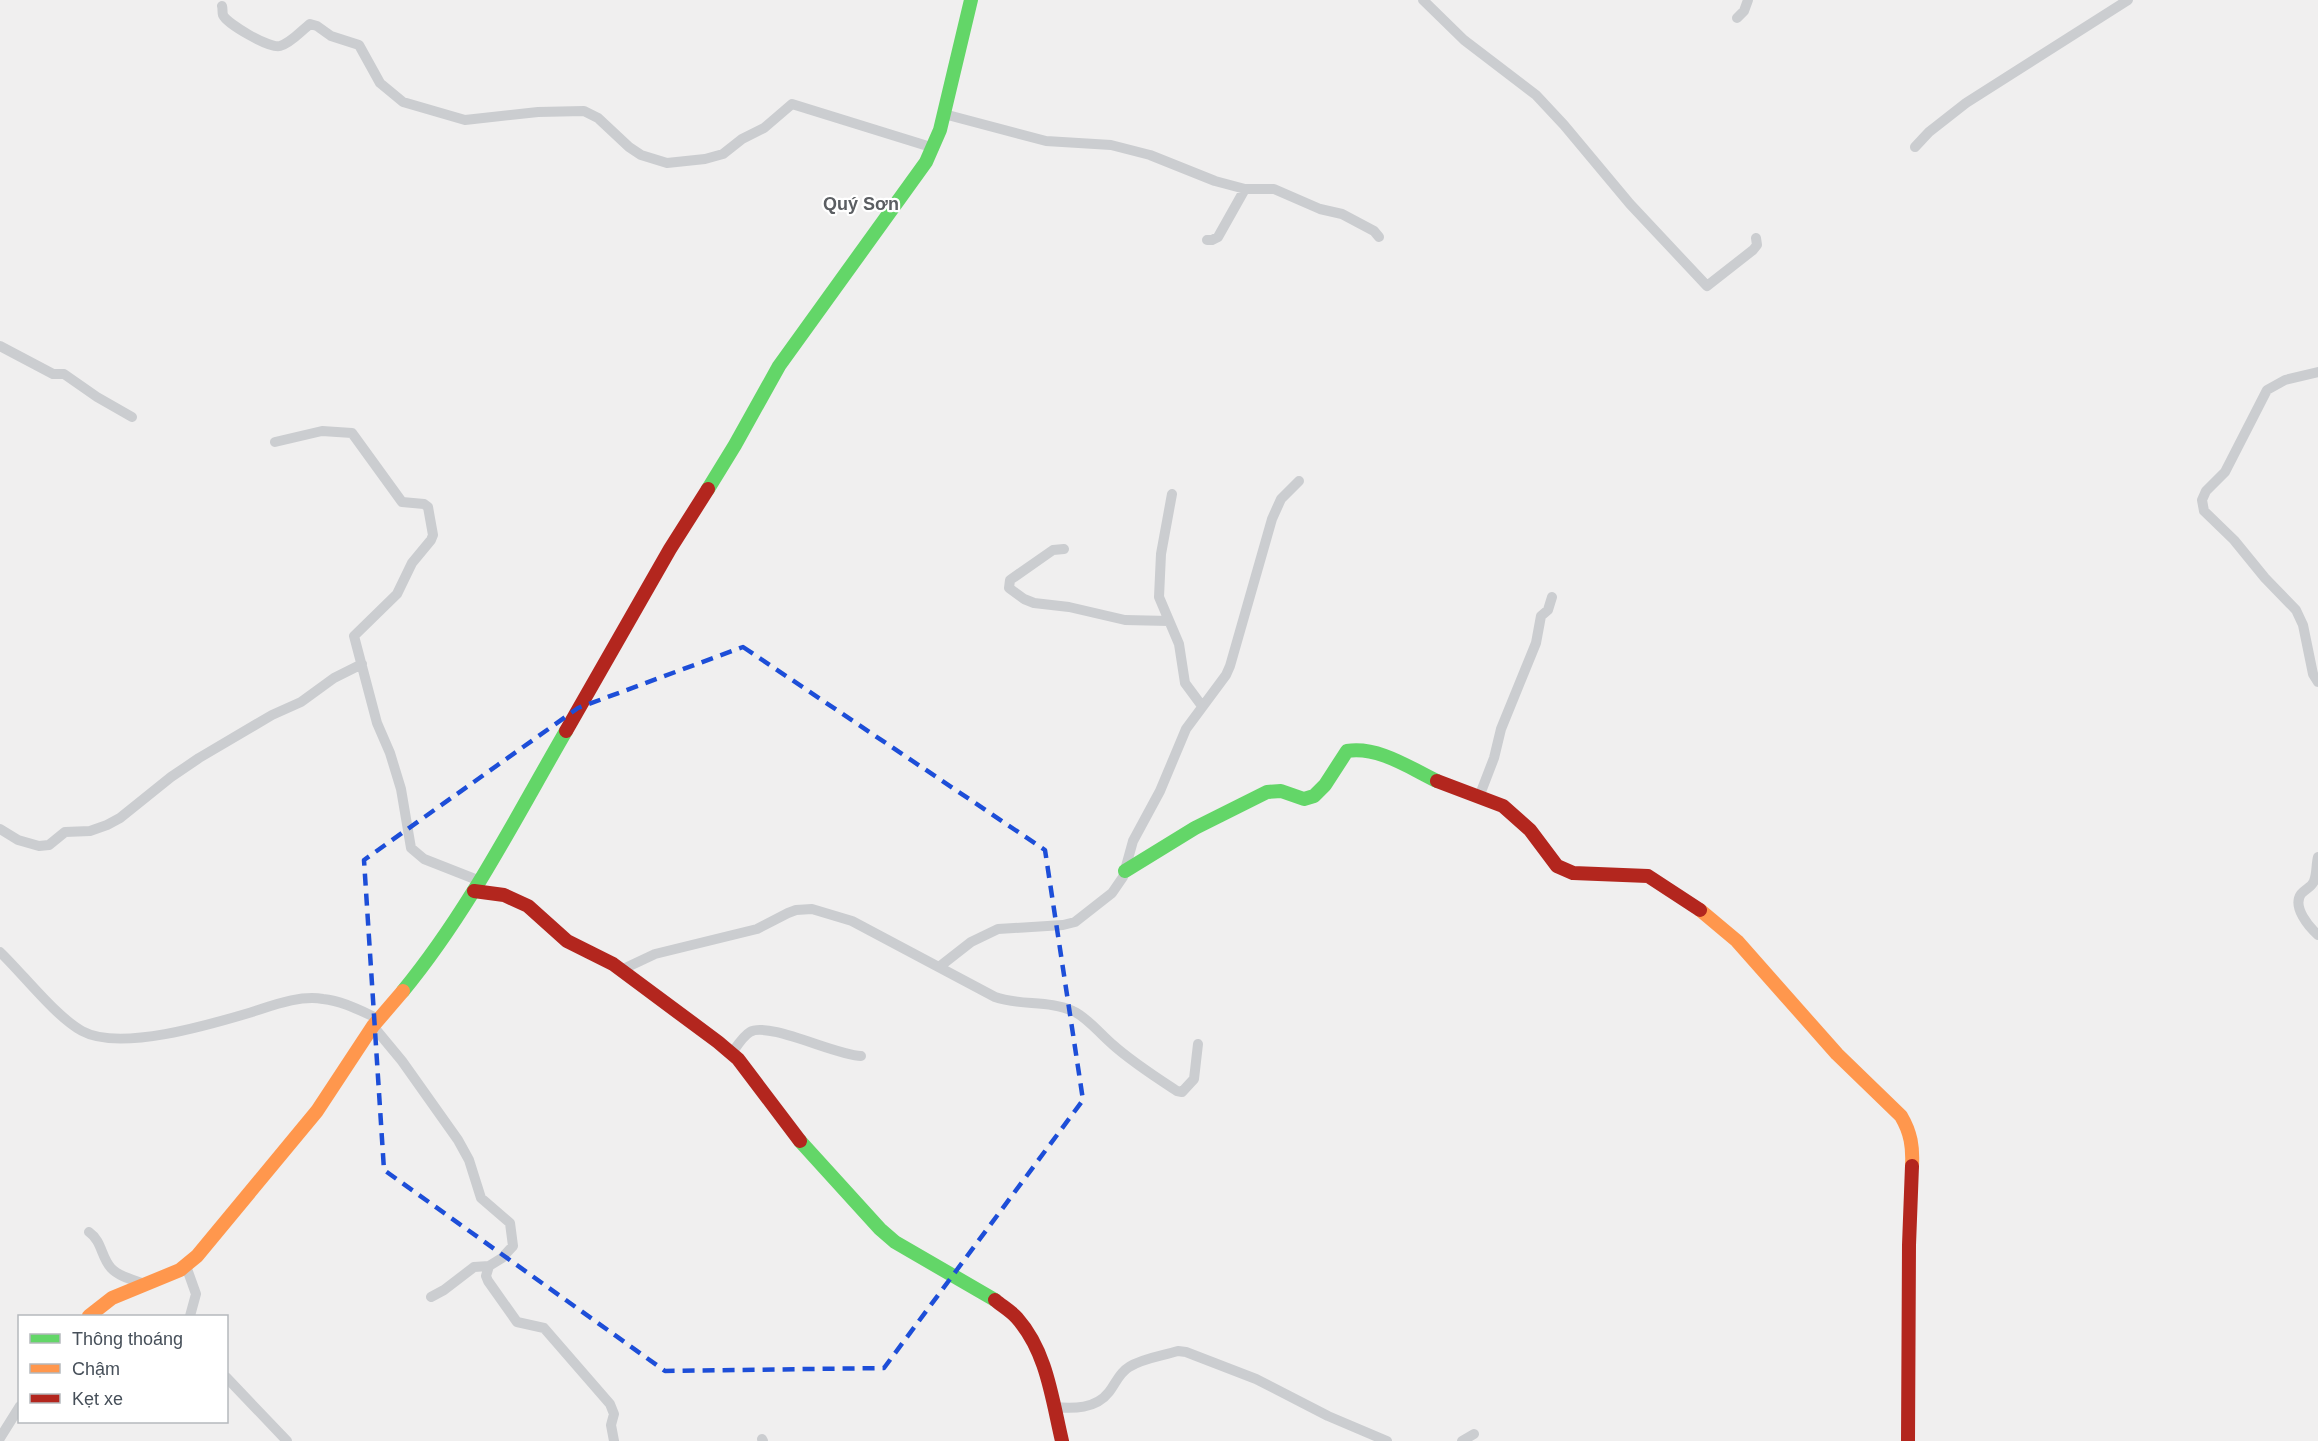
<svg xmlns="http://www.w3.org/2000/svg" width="2318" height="1441" font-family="Helvetica,sans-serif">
<rect width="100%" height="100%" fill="#f0efef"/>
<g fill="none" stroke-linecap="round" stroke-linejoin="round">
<path stroke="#cbcdd0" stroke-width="10" d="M1423 0 1464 40 1536 95 1564 125 1630 204 1707 286 1753 250 1757 245 1756 238
M222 6C223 9 222 12 223 15 227 24 270 49 280 46 291 43 301 31 310 24L317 26 331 36 359 45 380 83 403 102 465 120 538 112 584 111 598 118 629 147 641 155 667 163 705 159 723 154 742 139 764 128 792 104 934 148
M1737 18 1744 11 1748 0
M944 114 1046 141 1111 145 1150 155 1215 181 1245 189H1274L1320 209 1342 214 1374 231 1379 237
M1915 147 1929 132 1966 103 2128 0
M1207 240H1212L1218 237 1245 189
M0 346 53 374H64L97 397 132 417
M2318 372 2285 380 2267 390 2225 472 2206 491 2202 500 2204 511 2234 540 2265 578 2296 610 2303 625 2313 674 2318 682
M275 442 322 431 352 433 402 502 424 504 428 507 433 535 431 540 412 563 397 594 354 636 377 723 390 753 401 789 411 848 424 859 480 881
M1172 494 1161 554 1159 597 1179 644 1185 683 1202 706
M1064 549 1053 550 1010 580 1009 588 1024 599 1034 603 1069 607 1125 620 1169 621
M1479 797 1494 758 1501 729 1536 643 1541 616 1548 610 1552 597
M0 829 18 840 39 846 49 845 65 832 90 831 107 825 120 818 171 777 199 758 272 715 301 702 334 678 362 664
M2318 857C2316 865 2317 874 2314 881 2312 887 2305 889 2301 894 2292 907 2309 927 2318 935
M0 952C23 974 55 1016 82 1031 120 1052 212 1024 252 1012 274 1005 300 995 323 999 343 1001 361 1011 379 1019
M939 967 971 942 998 929 1063 925 1075 922 1112 893 1123 877 1133 841 1160 791 1186 729 1226 675 1230 666 1272 519 1281 499 1299 481
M621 970 655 954 757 929 788 913 796 910 812 909 852 921 995 997C1020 1006 1049 1000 1073 1011 1087 1017 1100 1034 1112 1044 1132 1062 1154 1076 1177 1091L1182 1092 1194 1079 1198 1044
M373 1026 402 1061 458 1140 469 1160 481 1198 510 1223 513 1246 502 1258 489 1266 486 1276 488 1281 517 1322 544 1328 610 1404 614 1414 611 1425 614 1441
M732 1053C737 1046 743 1036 750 1032 768 1021 837 1056 861 1056
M89 1232C102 1241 101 1257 111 1268 119 1277 134 1280 145 1284
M186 1266 196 1294 190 1316
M431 1297 444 1290 474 1267 489 1266
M226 1377 287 1441
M1054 1407C1073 1409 1096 1409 1109 1392 1116 1383 1119 1373 1129 1367 1143 1358 1162 1356 1178 1351L1186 1352 1256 1379 1328 1416 1387 1441
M0 1438 20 1406
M762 1439 763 1441
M1462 1441 1474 1434"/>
<path stroke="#63d668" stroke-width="14" d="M708 489 735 445 779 366 926 162 940 130 971 0
M1125 871 1195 828 1267 792 1281 791 1304 799 1314 796 1325 785 1347 751C1378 746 1410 768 1437 781
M403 991C468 912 515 819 566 731
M800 1141 880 1229 895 1242 995 1300"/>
<path stroke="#ff974d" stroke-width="14" d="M1700 910 1737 941 1837 1054 1901 1116C1911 1133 1913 1147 1912 1166
M89 1316 112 1298 180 1270 197 1256 317 1111 373 1026 403 991"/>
<path stroke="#b3261e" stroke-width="14" d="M566 731 670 549 708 489
M1437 781 1503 806 1530 830 1557 866 1573 873 1648 876 1700 910
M474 891 504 895 528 906 567 941 613 964 718 1042 738 1059 800 1141
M995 1300C1002 1306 1011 1311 1017 1318 1047 1352 1052 1399 1062 1441
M1908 1441 1909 1245 1912 1166"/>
</g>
<path fill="none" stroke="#1d4ed8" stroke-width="4.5" stroke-dasharray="12 8" stroke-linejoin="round" d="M743 647 1045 850 1083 1100 884 1368 665 1371 384 1170 364 860 578 708Z"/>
<g text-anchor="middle" stroke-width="4.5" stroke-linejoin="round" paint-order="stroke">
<g font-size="18" font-weight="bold" fill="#5b5e62" stroke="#fff">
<text x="861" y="210">Quý Sơn</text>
</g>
</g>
<rect x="18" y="1315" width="210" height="108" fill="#ffffff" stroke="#b5b9bd" stroke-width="1.5"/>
<rect x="30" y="1334" width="30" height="9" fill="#63d668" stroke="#b5b9bd" stroke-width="1.5"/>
<text x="72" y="1345" font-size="18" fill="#47505a">Thông thoáng</text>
<rect x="30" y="1364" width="30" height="9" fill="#ff974d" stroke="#b5b9bd" stroke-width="1.5"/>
<text x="72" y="1375" font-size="18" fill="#47505a">Chậm</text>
<rect x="30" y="1394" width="30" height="9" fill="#b3261e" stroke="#b5b9bd" stroke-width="1.5"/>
<text x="72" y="1405" font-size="18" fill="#47505a">Kẹt xe</text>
</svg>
